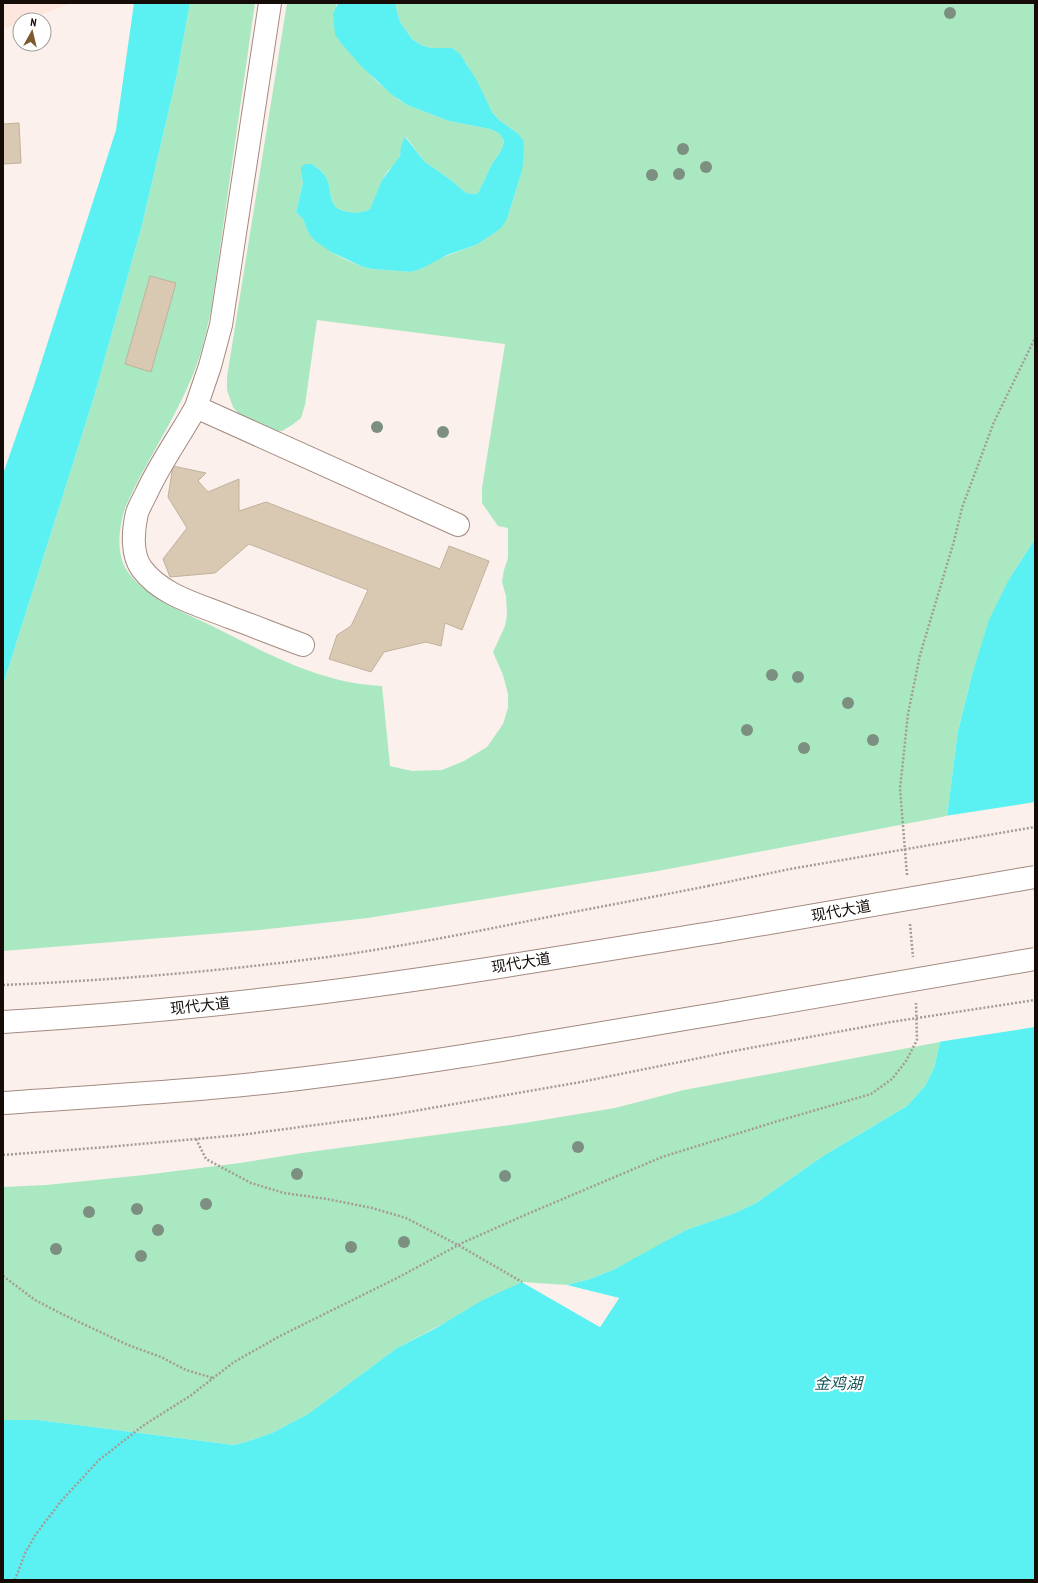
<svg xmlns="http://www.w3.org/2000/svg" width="1038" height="1583" font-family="'PT Sans Narrow','Noto Sans SC',sans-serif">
<rect width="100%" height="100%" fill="#fbf0eb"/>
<path fill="#fce6de" d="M3 3H71L27 20H20V23L3 29Z"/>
<path fill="#aae8c2" d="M190 3H255L211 311C207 327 204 345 198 361 180 413 147 458 125 508 119 528 115 554 128 572 149 601 189 614 220 630 254 647 289 665 325 676 344 682 363 685 382 686L390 766 412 771 442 770 464 761 487 747 503 724 508 708V694L503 675 493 652 505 626 507 615 506 596 502 582 504 570 508 558V528L498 526 482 503V488L505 344 317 320 305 405 301 418 292 425 282 431H269L242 418 233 407 227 390V377L287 3H338L336 5 340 42 376 81 399 100 407 105 449 121 490 129 499 133 504 141C501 155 497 155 491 166 486 175 483 185 477 194L466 193 451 180 425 162 406 137C402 144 402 151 399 158 396 164 391 167 387 172 379 184 376 197 370 209 362 213 357 213 349 212 324 209 335 189 324 174 321 170 316 167 312 164L301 173 303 183 296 212 303 219 308 232 331 252 342 258 363 267 373 269 411 272 421 269 438 259 476 245 493 234 507 219 522 171 516 132 499 120 492 112 466 63 452 48H431L421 45 412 39 400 22 395 3H1035V539L1009 579 972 675 958 731 947 816 658 871 368 918 259 930 3 951V685L94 397 142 225 176 79Z
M940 1042 934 1068 925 1086 907 1106 823 1156 756 1203 735 1213 686 1230 639 1257 615 1269 590 1279 567 1285 522 1282 397 1348 308 1414 272 1433 249 1441 234 1445 38 1420H3V1187L46 1185 144 1175 240 1163 302 1153 524 1123 615 1108 684 1090Z"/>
<path fill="#5bf1f2" d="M134 3H190L176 79 142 225 94 397 3 685V474L34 385 116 130Z
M338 3H395L400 22 412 39 421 45 431 48H452L460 54 477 81 492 112 499 120 516 132 523 140 524 150 522 171 507 219 501 228 493 234 476 245 447 255 421 269 411 272 373 269 363 267 331 252 314 240 308 232 303 219 296 212 303 183 301 173V167L306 164H312C316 167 321 170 324 174 335 189 324 209 349 212 357 213 362 213 370 209L382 180 400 156 401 146 405 137 425 162 451 180 466 193 477 194C483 185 486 175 491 166 497 155 501 155 504 141L499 133 490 129 449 121 407 105 391 94 361 66 340 42 335 34 333 14Z
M1035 539V1580H3V1420H38L234 1445 249 1441 272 1433 308 1414 397 1348 436 1328 481 1301 522 1282 600 1327 619 1298 567 1285 590 1279 615 1269 686 1230 735 1213 756 1203 823 1156 907 1106 925 1086 934 1068 942 1034 947 816 958 731 972 675 989 620 1009 579Z"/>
<path fill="#fbf0eb" d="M1035 802V1027L938 1042 940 1034 945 816Z
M522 1282 527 1283 599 1325 616 1299 566 1287 565 1285 619 1298 600 1327Z"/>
<path fill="#d9c8b2" stroke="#c2b19c" d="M19 123 21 163 3 164V124Z
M150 276 176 283 151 372 125 364Z
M173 466 206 473 198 481 208 492 239 479V511L266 502 440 569 449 546 489 561 462 630 445 623 441 646 426 642 384 652 371 672 329 659 337 635 351 626 368 590 249 544 215 573 170 577 163 559 187 528 168 497Z"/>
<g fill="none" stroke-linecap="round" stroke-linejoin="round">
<defs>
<path id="street" d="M270 3 221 325 210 366 196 407 458 525
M196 407C180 436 160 463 146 494 143 500 139 507 137 513 133 530 131 555 142 569 162 596 200 605 229 617 254 626 278 636 303 645"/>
<path id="primary" d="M3 1022C97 1016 191 1008 284 997 429 980 573 955 717 932
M3 1103C101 1096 200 1091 298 1079 443 1062 588 1035 733 1011"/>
</defs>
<use href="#street" stroke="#a48a80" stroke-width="24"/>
<use href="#primary" stroke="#a48a80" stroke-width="24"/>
<path stroke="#a59b96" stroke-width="2.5" stroke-dasharray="2 2" stroke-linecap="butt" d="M907 875 900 789 908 714 920 655 954 541 962 508 994 422 1035 338
M910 924 913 957
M3 985C118 980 235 970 349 954 414 944 479 931 543 918 598 907 653 897 708 886
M196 1139 206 1159 251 1183 284 1193 327 1199 372 1208 406 1218 458 1245 522 1282
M3 1155 107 1147 240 1135 391 1115 581 1082 739 1050
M3 1276 35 1300 64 1315 128 1345 161 1357 186 1370 213 1378
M15 1580 25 1553 36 1534 62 1500 99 1460 144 1425 190 1396 234 1362 280 1336 399 1277 462 1243 525 1215 662 1157 778 1121 871 1094 892 1079 906 1061 917 1040 916 1003"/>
<use href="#street" stroke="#fff" stroke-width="22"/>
<use href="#primary" stroke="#fff" stroke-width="22"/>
<defs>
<path id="primary-bridge" d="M717 932 1035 877
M733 1011 1035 959"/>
</defs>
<use href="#primary-bridge" stroke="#a48a80" stroke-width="24" stroke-linecap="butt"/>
<path stroke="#a59b96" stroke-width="2.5" stroke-dasharray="2 2" stroke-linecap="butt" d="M708 886 790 869 1035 827
M739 1050 891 1022 1035 1000"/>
<use href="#primary-bridge" stroke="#fff" stroke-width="22"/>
</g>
<g fill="#7c8f80">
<circle cx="950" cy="13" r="6"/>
<circle cx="683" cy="149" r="6"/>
<circle cx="706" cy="167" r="6"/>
<circle cx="679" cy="174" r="6"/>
<circle cx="652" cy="175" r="6"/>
<circle cx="377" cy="427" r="6"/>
<circle cx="443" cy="432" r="6"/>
<circle cx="772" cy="675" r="6"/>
<circle cx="798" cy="677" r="6"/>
<circle cx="848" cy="703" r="6"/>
<circle cx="747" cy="730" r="6"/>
<circle cx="873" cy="740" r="6"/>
<circle cx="804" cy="748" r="6"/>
<circle cx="578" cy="1147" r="6"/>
<circle cx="297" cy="1174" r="6"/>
<circle cx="505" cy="1176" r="6"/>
<circle cx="206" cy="1204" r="6"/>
<circle cx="137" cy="1209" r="6"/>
<circle cx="89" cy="1212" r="6"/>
<circle cx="158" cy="1230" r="6"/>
<circle cx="404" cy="1242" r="6"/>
<circle cx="351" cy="1247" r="6"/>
<circle cx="56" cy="1249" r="6"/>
<circle cx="141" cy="1256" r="6"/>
</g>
<g text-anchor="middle" stroke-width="4" stroke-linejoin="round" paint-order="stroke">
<g font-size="15" fill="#150c08" stroke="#fff">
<text transform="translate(841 911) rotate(-10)" y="5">现代大道</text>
<text transform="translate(521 963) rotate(-9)" y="5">现代大道</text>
<text transform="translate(200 1006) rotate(-6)" y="5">现代大道</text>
</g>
<g font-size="16" font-style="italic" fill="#195859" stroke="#fff">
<text x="838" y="1389">金鸡湖</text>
</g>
</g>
<rect width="1038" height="1583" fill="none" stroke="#150c08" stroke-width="8"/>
<g transform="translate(32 32) rotate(8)"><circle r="19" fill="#ffffff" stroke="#a19e9c"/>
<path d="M0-3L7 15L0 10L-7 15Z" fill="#7b5a30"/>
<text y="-6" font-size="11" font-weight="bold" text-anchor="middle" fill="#150c08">N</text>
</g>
</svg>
